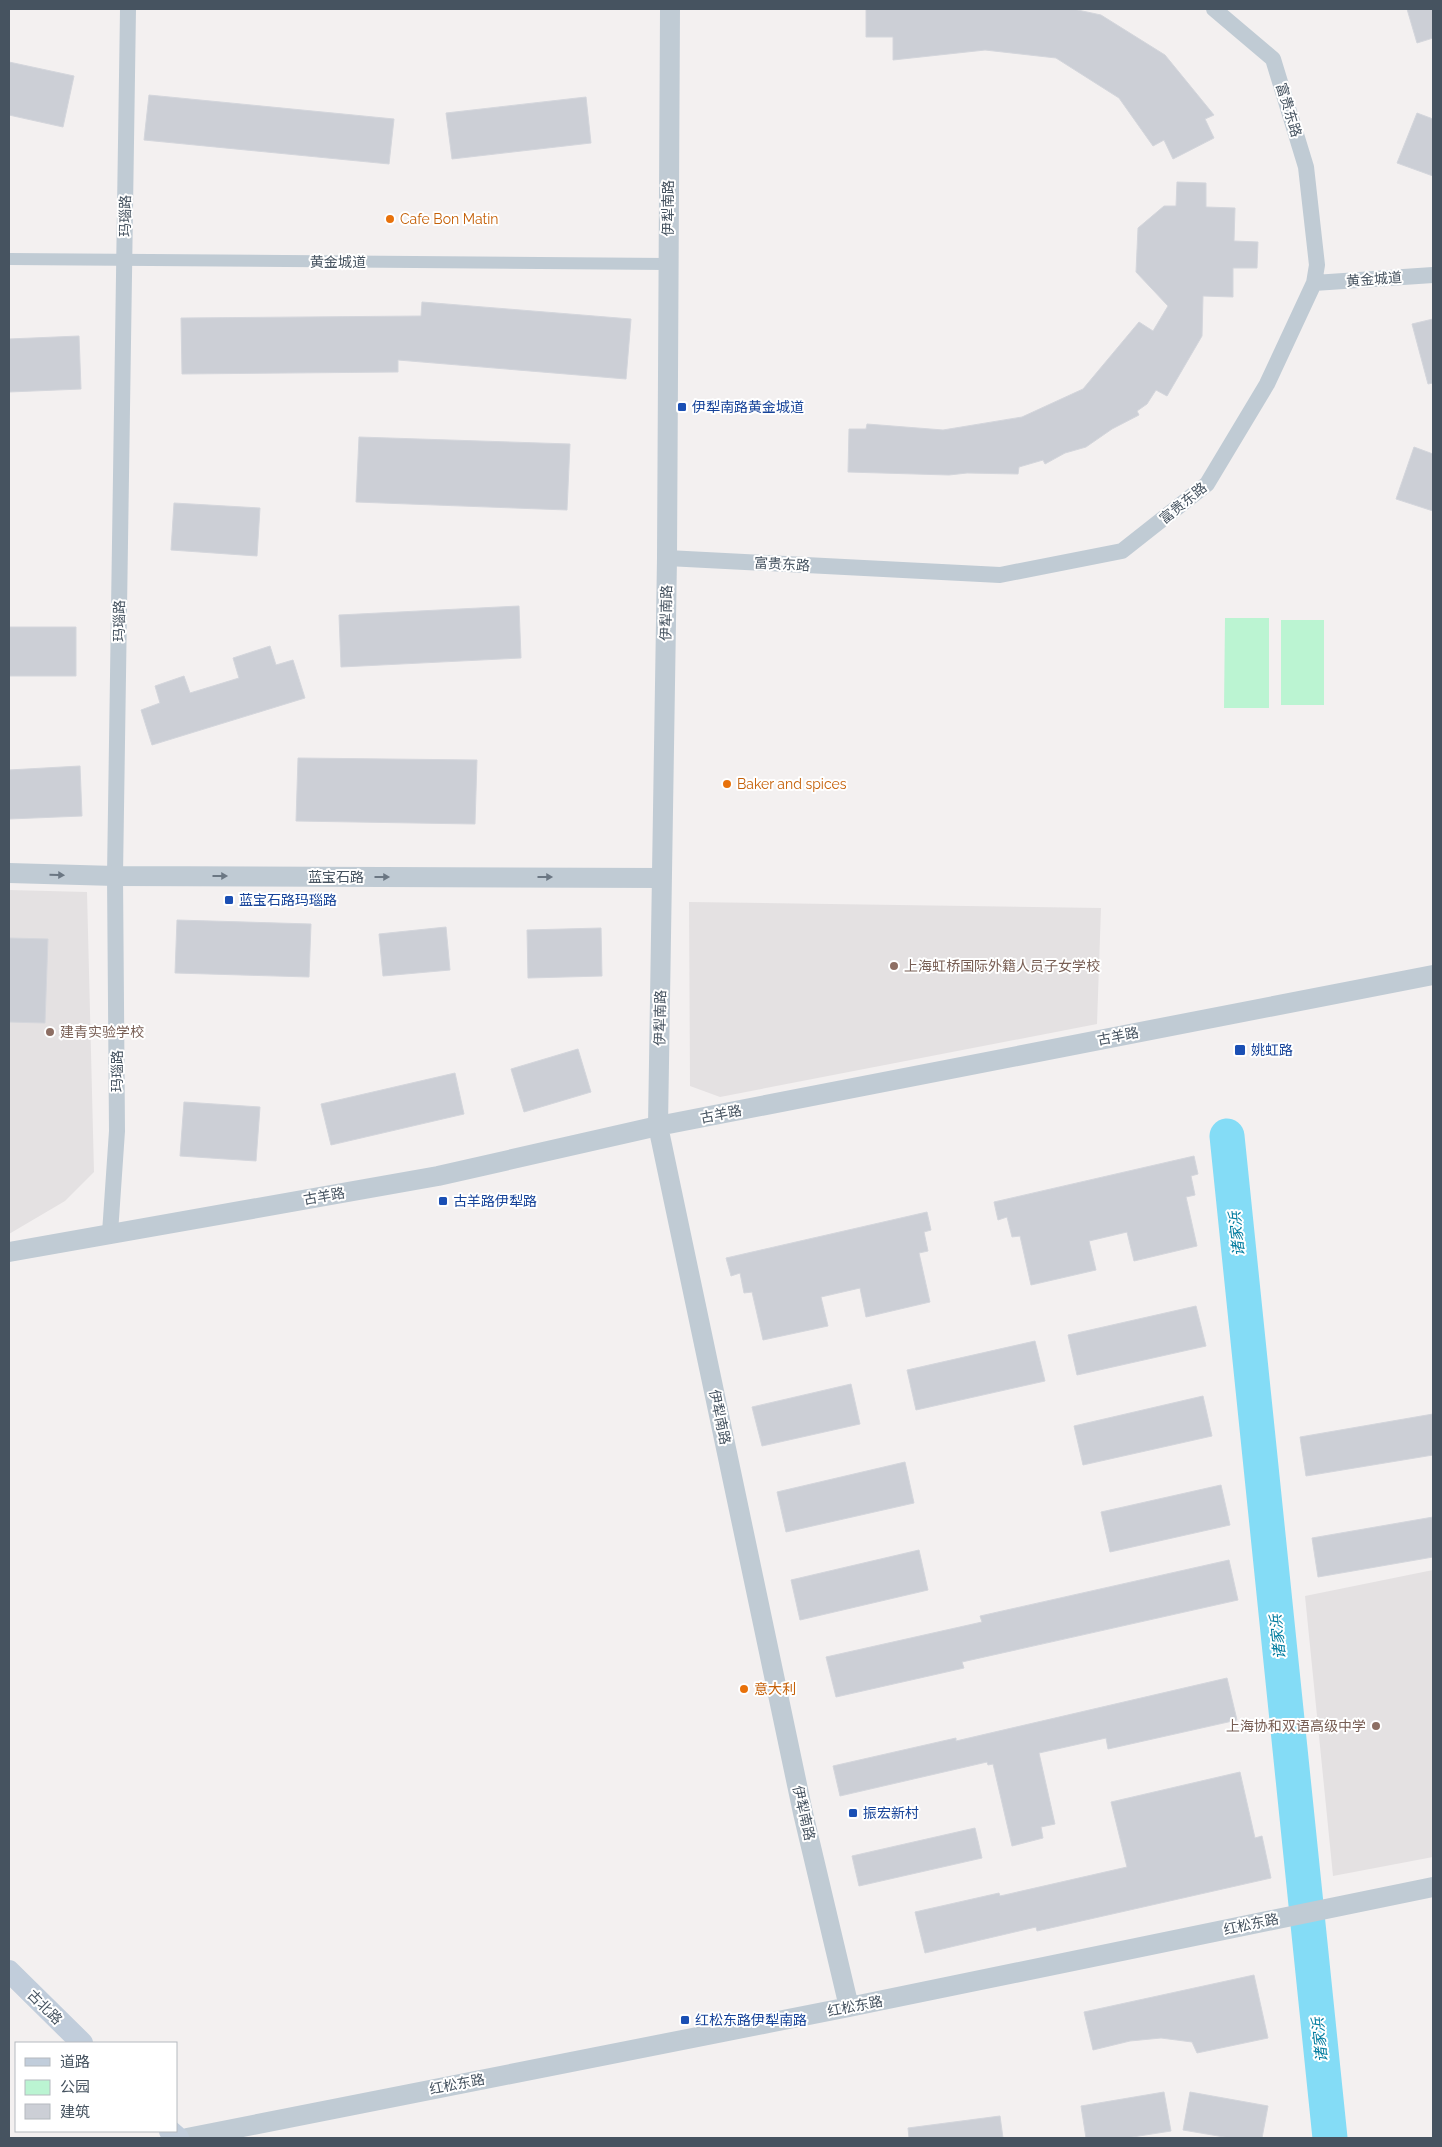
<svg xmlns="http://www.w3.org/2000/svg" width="1442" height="2147" font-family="Raleway,'Noto Sans SC',sans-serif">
<rect width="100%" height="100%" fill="#f3f0f0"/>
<path fill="#e4e1e2" d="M9 890 87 892 94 1172 65 1201 9 1234Z
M689 902 1101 908 1097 1024 720 1097 690 1086Z
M1433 1570V1857L1333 1876 1305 1596Z"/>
<path fill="#bbf4d2" d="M1225 618H1269V708H1224Z
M1281 620H1324V705H1281Z"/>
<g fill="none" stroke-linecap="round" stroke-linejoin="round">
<path stroke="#84dcf6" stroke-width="35" d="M1227 1136 1330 2138"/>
</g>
<path fill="#cccfd6" stroke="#d4d6dc" d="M866 9H1073L1101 15 1165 55 1214 115 1205 119 1214 138 1173 159 1164 140 1153 146 1119 98 1056 58 985 50 893 60V37H866Z
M1407 9H1433V38L1417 43Z
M9 62 74 76 63 127 9 115Z
M149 95 394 119 389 164 144 140Z
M586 97 591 143 452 159 446 113Z
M1417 113 1433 119V176L1397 163Z
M1177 182 1206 183V207L1235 208 1234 241 1258 242 1257 268H1233V297L1203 296 1202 336 1167 396 1156 390 1147 404 1137 411 1139 415 1112 429 1086 447 1065 453 1045 464 1043 460 1019 467 1018 474 967 473 949 475 848 472 849 429H866L867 424 943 430 1022 417 1083 389 1139 322 1153 331 1168 306 1136 272 1138 228 1164 206H1176Z
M422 302 631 319 626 379 398 360V372L182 374 181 318 421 316Z
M1433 319V383L1428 384 1412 324Z
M79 336 81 389 9 392V339Z
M359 437 570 444 567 510 356 502Z
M1414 447 1433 454V511L1396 499Z
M174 503 260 508 257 556 171 550Z
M519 606 521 658 341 667 339 615Z
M9 627H76V676H9Z
M270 646 276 665 293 660 305 698 152 745 141 710 160 703 155 686 184 676 190 693 239 678 233 658Z
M298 758 477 760 475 824 296 821Z
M80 766 82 816 9 819V770Z
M177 920 311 924 309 977 175 973Z
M446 927 450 970 383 976 379 934Z
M601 928 602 976 528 978 527 930Z
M9 938 48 939 45 1023 9 1022Z
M578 1049 591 1092 524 1112 511 1069Z
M455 1073 464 1114 331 1145 321 1104Z
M184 1102 260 1107 256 1161 180 1156Z
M1194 1156 1198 1174 1191 1176 1195 1195 1186 1197 1197 1246 1134 1261 1127 1232 1089 1241 1096 1270 1031 1285 1020 1236 1012 1237 1007 1217 998 1220 994 1202Z
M927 1212 931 1230 924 1232 928 1251 919 1253 930 1302 866 1317 860 1288 821 1297 828 1326 763 1340 752 1292 744 1293 740 1273 731 1276 726 1258Z
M1196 1306 1206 1346 1077 1375 1068 1335Z
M1035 1341 1045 1381 916 1410 907 1370Z
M851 1384 860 1424 762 1446 752 1407Z
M1203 1396 1212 1436 1083 1465 1074 1426Z
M1433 1414V1455L1306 1476 1300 1437Z
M905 1462 914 1503 786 1532 777 1492Z
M1221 1485 1230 1525 1110 1552 1101 1512Z
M1433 1517V1557L1318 1577 1312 1538Z
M919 1550 928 1590 800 1620 791 1580Z
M1229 1560 1238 1600 962 1662 964 1668 836 1697 826 1657 982 1622 980 1616Z
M1227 1678 1237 1720 1108 1749 1106 1738 1039 1753 1055 1824 1041 1827 1043 1838 1012 1846 993 1764 988 1765 987 1762 840 1796 833 1766 956 1738V1741Z
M1240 1772 1255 1838 1262 1836 1271 1878 1037 1931 1036 1927 925 1953 915 1912 999 1893 1000 1896 1127 1867 1111 1802Z
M975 1828 982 1858 859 1886 852 1856Z
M1254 1975 1268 2038 1197 2053 1192 2042 1161 2038 1130 2041 1093 2050 1084 2012Z
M1164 2092 1171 2131 1126 2138H1086L1081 2106Z
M1190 2092 1268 2106 1262 2138H1230L1183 2130Z
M1000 2116 1003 2138H909L908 2128Z"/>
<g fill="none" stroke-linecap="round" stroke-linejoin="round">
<path stroke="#c0cbd4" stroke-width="12" d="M9 259 668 264"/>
<path stroke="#c0cbd4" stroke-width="16" d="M1314 283 1433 275
M667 558 1000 575 1122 551 1207 484 1267 384 1314 283 1317 265 1306 167 1273 59 1214 9
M110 1233 117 1131 115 876 128 9"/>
<path stroke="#c0cbd4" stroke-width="20" d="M670 9 667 558 658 1126 803 1813 849 2007
M9 873 115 876 662 878
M9 1252 438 1176 658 1126 1433 975
M187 2138 849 2007 1433 1887"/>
<path stroke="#c1cddb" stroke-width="22" d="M9 1971 82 2043
M170 2131 178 2138"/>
</g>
<defs><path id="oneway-solid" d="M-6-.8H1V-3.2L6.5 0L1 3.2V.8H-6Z" transform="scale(1.25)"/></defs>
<g fill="#6b7783">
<use href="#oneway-solid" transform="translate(57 875) rotate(1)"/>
<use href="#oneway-solid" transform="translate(220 876)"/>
<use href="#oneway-solid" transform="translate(382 877)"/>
<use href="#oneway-solid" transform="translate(545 877)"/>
</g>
<g fill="#e8710a" stroke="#fff" stroke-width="2">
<circle cx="390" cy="219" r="5"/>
<circle cx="727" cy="784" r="5"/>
<circle cx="744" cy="1689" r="5"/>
</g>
<g fill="#1a4fb4" stroke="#fff" stroke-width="2">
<rect x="677" y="402" width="10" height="10" rx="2.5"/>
<rect x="224" y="895" width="10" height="10" rx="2.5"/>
<rect x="1234" y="1044" width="12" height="12" rx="2.5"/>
<rect x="438" y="1196" width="10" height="10" rx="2.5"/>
<rect x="848" y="1808" width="10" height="10" rx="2.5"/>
<rect x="680" y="2015" width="10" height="10" rx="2.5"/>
</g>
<g fill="#8d6e63" stroke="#fff" stroke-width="2">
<circle cx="894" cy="966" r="5"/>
<circle cx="50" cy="1032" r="5"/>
<circle cx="1376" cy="1726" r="5"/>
</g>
<g text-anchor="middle" stroke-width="4" stroke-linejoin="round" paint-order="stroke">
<g font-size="14" fill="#465360" stroke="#fff">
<text transform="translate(1289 110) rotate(73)" y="5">富贵东路</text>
<text transform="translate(668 208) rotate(-90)" y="5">伊犁南路</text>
<text transform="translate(125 216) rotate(-89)" y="5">玛瑙路</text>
<text x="338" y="267">黄金城道</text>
<text transform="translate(1374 279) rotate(-4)" y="5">黄金城道</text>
<text transform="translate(1183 503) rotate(-39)" y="5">富贵东路</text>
<text transform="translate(782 564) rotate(3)" y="5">富贵东路</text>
<text transform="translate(666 613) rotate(-89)" y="5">伊犁南路</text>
<text transform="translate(119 621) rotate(-89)" y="5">玛瑙路</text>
<text x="336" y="882">蓝宝石路</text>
<text transform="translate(660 1018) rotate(-89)" y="5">伊犁南路</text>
<text transform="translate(1118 1036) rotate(-11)" y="5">古羊路</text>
<text transform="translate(117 1071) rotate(-90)" y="5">玛瑙路</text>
<text transform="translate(721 1114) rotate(-11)" y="5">古羊路</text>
<text transform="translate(324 1196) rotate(-10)" y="5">古羊路</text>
<text transform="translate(720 1417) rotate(78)" y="5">伊犁南路</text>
<text transform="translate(804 1813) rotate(77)" y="5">伊犁南路</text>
<text transform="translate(1251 1924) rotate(-12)" y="5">红松东路</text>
<text transform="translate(855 2006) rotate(-11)" y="5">红松东路</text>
<text transform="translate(45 2007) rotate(45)" y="5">古北路</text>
<text transform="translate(457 2084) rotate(-11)" y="5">红松东路</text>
</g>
<g font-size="14" fill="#c56008" stroke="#fff" text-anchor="start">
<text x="400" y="224">Cafe Bon Matin</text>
<text x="737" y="789">Baker and spices</text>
<text x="754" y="1694">意大利</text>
</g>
<g font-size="14" fill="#164399" stroke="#fff" text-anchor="start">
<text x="692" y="412">伊犁南路黄金城道</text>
<text x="239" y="905">蓝宝石路玛瑙路</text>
<text x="1251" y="1055">姚虹路</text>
<text x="453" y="1206">古羊路伊犁路</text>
<text x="863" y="1818">振宏新村</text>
<text x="695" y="2025">红松东路伊犁南路</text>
</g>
<g font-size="14" fill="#785e54" stroke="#fff" text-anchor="start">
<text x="904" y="971">上海虹桥国际外籍人员子女学校</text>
<text x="60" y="1037">建青实验学校</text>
<text x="1366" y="1731" text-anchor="end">上海协和双语高级中学</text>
</g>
<g font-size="15" font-style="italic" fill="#037da0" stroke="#fff">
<text transform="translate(1237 1234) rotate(-96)" y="5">诸家浜</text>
<text transform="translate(1278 1637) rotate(-96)" y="5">诸家浜</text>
<text transform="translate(1320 2040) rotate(-96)" y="5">诸家浜</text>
</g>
</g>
<rect width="1442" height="2147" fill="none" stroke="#465360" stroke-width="20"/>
<rect x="15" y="2042" width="162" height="90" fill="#ffffff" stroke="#b5babf"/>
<rect x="25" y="2058" width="25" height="8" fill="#c1cddb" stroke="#b5babf"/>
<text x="60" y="2067" font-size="15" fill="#465360">道路</text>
<rect x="25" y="2080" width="25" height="15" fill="#bbf4d2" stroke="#b5babf"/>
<text x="60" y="2092" font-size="15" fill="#465360">公园</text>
<rect x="25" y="2104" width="25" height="15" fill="#cccfd6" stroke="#b5babf"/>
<text x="60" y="2117" font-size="15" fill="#465360">建筑</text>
</svg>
